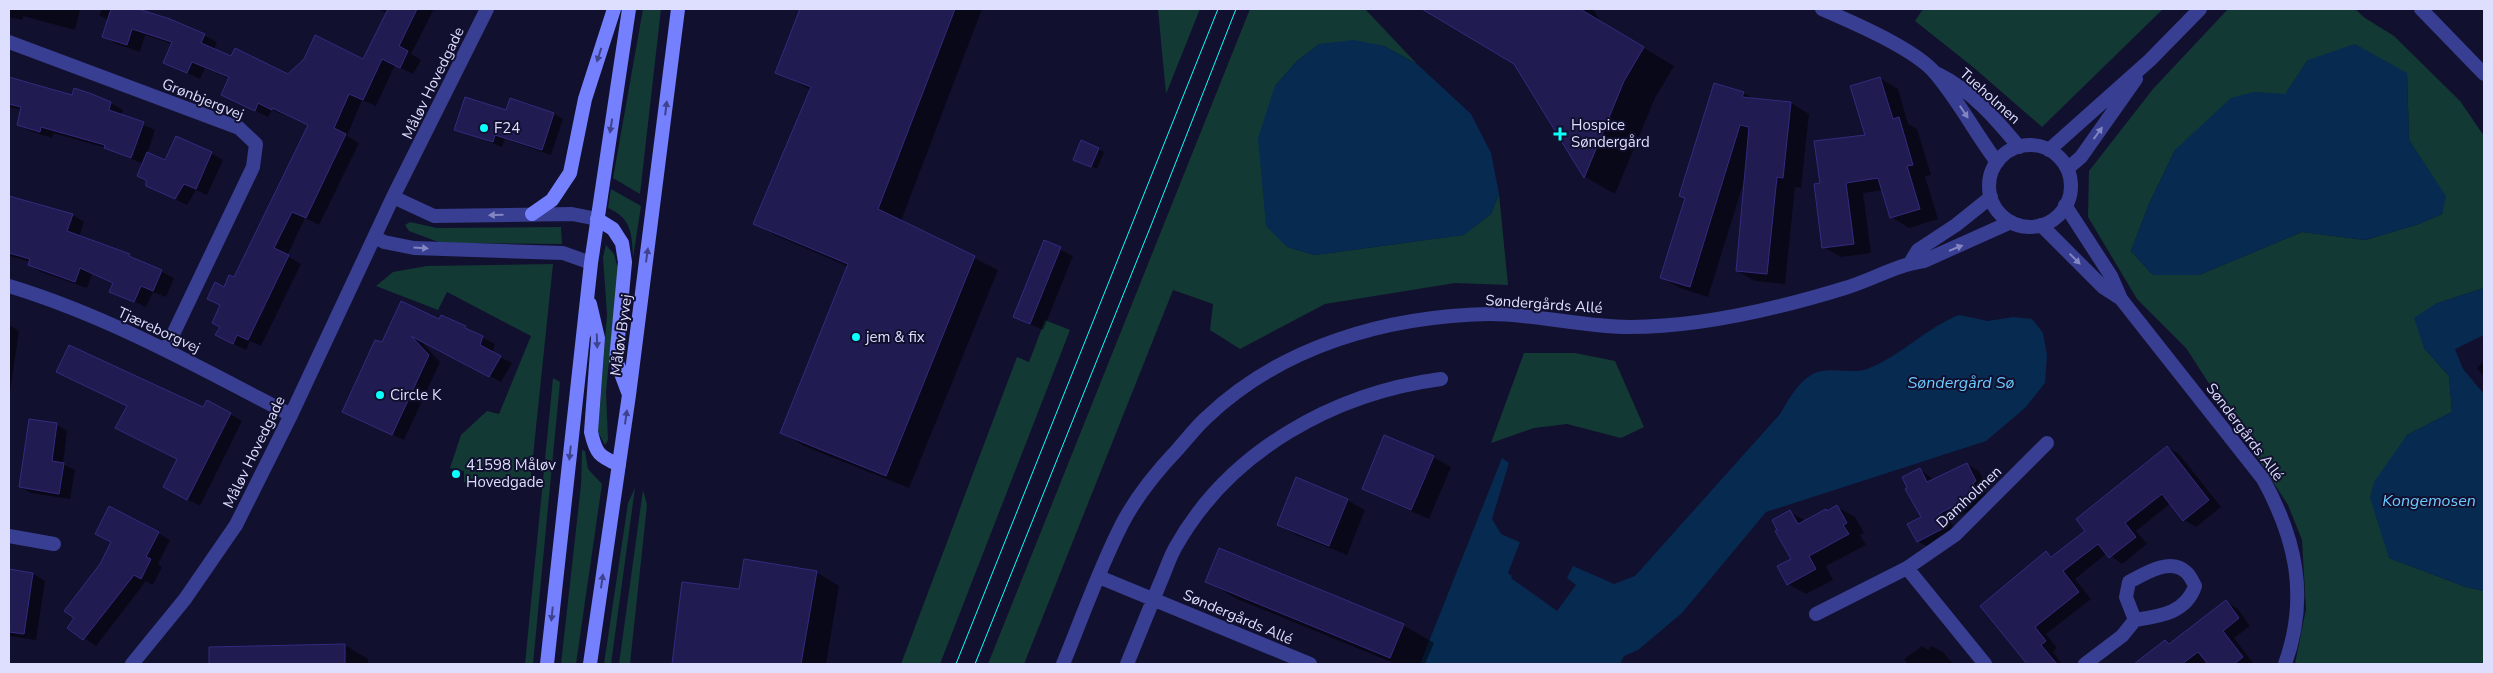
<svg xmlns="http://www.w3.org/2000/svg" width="2493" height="673" font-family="'Nunito Sans',sans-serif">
<rect width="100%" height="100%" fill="#12102f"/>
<path fill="#133934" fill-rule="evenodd" d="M643 9H661L640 194 613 178Z
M1158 9H1200L1166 94Z
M1250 9H1365L1417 64 1384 46 1319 44 1297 61 1275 86 1287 247 1315 255 1463 235 1491 214 1499 194 1508 285 1455 283 1325 304 1240 349 1210 330 1213 304 1173 290 1024 664H988Z
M1923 9H2163L2042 127 1973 67 1915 21Z
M2228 9H2355L2365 18 2394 36 2460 101 2484 136V288L2435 304 2424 348 2449 376 2452 412 2407 435 2389 558 2466 587 2484 591V664H2295L2306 609 2302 540 2288 505 2186 348 2137 299 2088 217 2089 171 2153 89ZM2308 60 2407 73 2409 140 2445 196 2442 214 2419 224 2365 240 2302 232 2199 275H2153L2131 251 2149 204 2175 150 2254 92 2285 95Z
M611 189 641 206 633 258C632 235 632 218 608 208Z
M410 222 437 228 561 227 562 244 441 243 409 231 405 225Z
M606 245 614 254 618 269 606 392 608 440 605 445 598 432 607 314 603 257Z
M553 264 530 485 464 482V471L450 468 461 435 487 411 499 414 531 336 447 292 438 310 376 286 393 272 427 266Z
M1045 320 1070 330 940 664H901L1017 357 1029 362Z
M1524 353H1575L1615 361 1644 427 1621 438 1567 424 1534 428 1491 443Z
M553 378 560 382 533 664H525Z
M582 450 585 451 588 469 602 484 576 664H561L581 485Z
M635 488 611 664H604L628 503Z
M643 490 647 505 630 664H619Z"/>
<path fill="#072a51" d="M1354 40 1384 46 1417 64 1471 114 1491 153 1499 194 1491 214 1464 235 1315 255 1287 247 1266 226 1258 138 1275 86 1297 61 1319 44Z
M2355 44 2407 73 2409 140 2446 196 2442 214 2419 224 2365 240 2302 232 2199 275H2153L2131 251 2149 204 2175 150 2231 98 2254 92 2285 94 2308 60Z
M2484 288V335L2455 349 2463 369 2484 394V591L2466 587 2389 558 2370 498 2374 482 2407 435 2452 412 2449 376 2424 348 2414 318 2435 304Z
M1959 315 1988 321 2013 317 2032 319 2043 333 2047 355 2045 383 2025 408 1986 441 1766 512 1682 613 1638 650 1624 656 1620 664H1420L1502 458 1509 463 1492 519 1501 534 1614 584 1635 576 1780 414C1788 401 1797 383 1811 375 1828 365 1850 375 1867 369 1901 356 1926 328 1959 315Z"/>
<path fill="#12102f" d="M1520 542 1573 566 1567 578 1576 585 1557 611 1511 578 1512 576 1508 573Z"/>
<path fill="#0007" d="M9 9H80L75 30 23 16 22 20 9 17Z
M102 9H135L204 35 217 42 214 50 288 75 364 60 387 13 378 9H434L411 54 421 60 413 74 395 65 376 106 362 100 347 136 359 143 319 225 305 218 287 256 301 264 261 346 250 341 246 350 230 342 221 327 224 288 235 279 309 125 272 110 268 117 222 94 230 79 205 68 200 79 165 62 172 44 145 35 140 52 116 44 103 36 108 20 99 15Z
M802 9H982L901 221 998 270 909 488 804 446 782 432 849 267 777 236 754 223 811 90 777 72Z
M1434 9H1593L1601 22 1674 66 1655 98 1615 194 1585 177 1514 64 1431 13Z
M9 78 73 97 91 95 111 103 123 110 121 115 155 130 147 154 166 162 211 153 223 160 207 195 196 190 187 205 147 186V181L138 176 143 164 106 148 53 133 52 138 30 131 18 124 22 110 9 107Z
M1880 78 1898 89 1908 124 1917 129 1931 175 1925 176 1938 219 1909 228 1891 217 1883 190 1863 193 1871 253 1841 257 1823 247 1821 184 1866 136Z
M1715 84 1744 93 1756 100 1791 103 1809 114 1801 188 1795 187 1785 284 1755 281 1737 271 1745 178 1708 297 1680 288 1662 278 1686 199Z
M507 112 554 114 563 119 551 155 505 139 502 147 456 129Z
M1098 149 1104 152 1097 169 1080 162Z
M9 197 73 215 84 222 79 237 129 255 174 278 166 297 153 292 146 307 111 291 114 284 92 274 87 288 41 272 29 265 31 262 9 256Z
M1045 242 1073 256 1043 330 1014 317Z
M441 316 495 344 492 353 512 363 501 382 419 339 440 362 404 440 356 418 383 344 439 321Z
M9 325 19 331 9 399Z
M2484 361V377L2477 368Z
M57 372 204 409 230 414 242 421 200 506 177 494 179 459 128 406Z
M56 424 67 431 63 464 75 470 70 499 31 493 20 487Z
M2167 447 2179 454 2221 507 2196 527 2184 520 2171 503 2136 531 2147 544 2122 564 2107 553 2075 579 2091 599 2046 634 2057 648 2053 652 2062 664H2029L1982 606 2047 553 2054 557 2087 531Z
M1433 457 1451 467 1429 519 1381 498 1363 488Z
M1967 464 1979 471 1988 488 1984 490 1989 500 1950 521 1957 534 1930 548 1917 541 1922 517 1920 469 1934 480Z
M1347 500 1365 510 1347 555 1296 535 1278 525Z
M1837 507 1855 517 1864 533 1860 535 1866 545 1826 566 1833 580 1806 594 1788 584 1793 559 1790 512 1806 521Z
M158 533 170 540 158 564 162 567 153 585 146 581 96 646 69 628Z
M9 570 33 574 45 581 36 640 9 636Z
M816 572 839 586 826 664H673L683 583 740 590Z
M1206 581 1403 625 1434 643 1425 664H1396L1237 599Z
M2226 602 2238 609 2250 626 2234 638 2254 664H2209L2207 661 2203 664H2137L2166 641 2171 644Z
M345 645 368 659V664H210V648Z
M1922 646 1928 650 1932 646 1944 653 1953 664H1908L1904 659Z"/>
<path fill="#201b51" stroke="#332b7f" d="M111 9H138L170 19 205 34 201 43 231 56 235 48 288 74 304 59 315 35 363 59 388 9H417L399 46 408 51 400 68 382 59 363 100 349 94 334 128 346 134 306 218 292 212 274 248 289 255 248 340 237 335 233 344 215 335 220 327 212 323 220 305 207 299 215 282 224 287 229 275 234 277 308 125 272 108V110L258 103 255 111 221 95 229 77 192 62 187 73 163 63 172 42 132 29 127 45 102 37Z
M800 9H955L878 209 975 256 886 476 780 433 848 264 753 224 811 87 775 73Z
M1422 9H1580L1644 47 1624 81 1584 178 1514 64Z
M9 77 72 95 74 88 92 94 111 102 109 110 144 122 131 158 104 148 105 145 41 127 40 132 17 125 21 107 9 104Z
M1880 77 1893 119 1899 117 1913 165 1907 166 1920 209 1890 218 1878 178 1846 183 1854 244 1822 248 1814 184 1820 183 1814 141 1865 135 1850 86Z
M1714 83 1744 92 1742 97 1791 102 1783 178 1777 177 1767 274 1736 271 1749 127 1740 125 1690 287 1660 278 1685 198 1679 196Z
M465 97 506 110 510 98 554 113 542 150 495 135 493 142 454 130Z
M176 136 212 152 196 189 184 184 175 199 146 186V180L137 176 147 152 165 160Z
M1081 140 1099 148 1091 167 1073 160Z
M9 196 73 214 67 231 130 254 129 256 162 270 153 291 141 286 134 302 109 292 113 283 80 268 75 282 28 265 30 259 9 253Z
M1044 240 1061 247 1030 324 1013 317Z
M401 301 439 319 441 315 466 326 465 328 483 336 480 345 501 356 489 377 411 336 429 355 392 435 342 412 375 340 382 342Z
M69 345 203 407 207 400 231 413 187 500 163 487 177 459 115 428 127 406 56 372Z
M29 419 57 423 52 461 64 463 59 494 19 487Z
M1384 435 1434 456 1411 510 1362 489Z
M2167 446 2209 500 2183 521 2162 494 2125 523 2136 537 2109 558 2098 544 2063 571 2079 592 2035 627 2046 641 2041 645 2057 664H2027L1980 606 2046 551 2051 557 2085 531 2076 519Z
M1967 463 1976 481 1973 483 1978 493 1939 514 1946 527 1917 542 1907 524 1921 517 1905 489 1907 488 1902 477 1920 468 1927 482Z
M1296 477 1348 499 1329 546 1277 525Z
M1837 505 1847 523 1843 525 1849 534 1809 556 1816 569 1787 585 1777 566 1791 559 1775 531 1777 530 1772 520 1790 510 1798 524 1826 509 1827 511Z
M109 506 159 532 146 557 151 559 141 579 134 575 83 640 67 628 74 618 64 611 100 564 111 542 95 534Z
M1219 548 1404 624 1390 658 1205 582Z
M744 559 817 571 801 664H672L682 582 739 589Z
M9 569 33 573 24 634 9 632Z
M2226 600 2239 618 2223 631 2243 657 2234 664H2208L2198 652 2182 664H2134L2165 640 2169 644Z
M345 644V664H209V647Z"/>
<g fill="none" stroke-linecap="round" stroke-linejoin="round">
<path stroke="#383e91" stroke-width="14" d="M1822 9C1852 22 1915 49 1935 73 1959 101 1975 133 1997 162
M9 42 239 128 256 144 253 167 166 349
M1938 74C1971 90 1996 119 2019 147
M393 197 434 216 572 214 597 219
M2065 205 2111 276 2121 299 2263 479C2296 539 2309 597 2285 664
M2041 225 2103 287 2120 298
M375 237 384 242 414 248 563 253 591 263
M1910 263 1918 250 1956 225 1991 197
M9 286C108 316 199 367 291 415
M236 525 291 415 393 197 487 9
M9 536 54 544
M1907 568 1985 664
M1099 577 1310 664
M1816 614 1907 568 1955 535 2047 443
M1063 664C1082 618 1099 569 1122 524 1136 497 1157 471 1178 449 1187 439 1196 427 1206 418 1281 346 1387 316 1489 314 1536 314 1583 327 1630 327 1698 327 1780 308 1845 288 1872 280 1896 265 1924 261L2011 222
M1127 664C1138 637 1149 610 1160 583 1165 572 1169 559 1175 548 1229 451 1334 393 1441 379
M2085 664 2122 636 2135 620C2160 616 2186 613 2195 586 2193 582 2190 575 2186 572 2170 557 2144 574 2129 582L2126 597 2135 620"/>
<path stroke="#383e91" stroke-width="14" d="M2421 9 2484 74
M1989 186a41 41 0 1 1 82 0a41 41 0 1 1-82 0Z
M2049 150 2150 60 2200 9
M2067 169 2081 157 2136 79
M132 664 185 599 236 525"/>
<path stroke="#7580ff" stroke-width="14" d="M532 214 552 200 570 173 585 99 614 9
M597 219 613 229 622 243 625 262 616 360 628 392
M590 304 598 338 591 432C596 454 599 456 619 465
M547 664 591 263 629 9
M590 664 629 395 678 9"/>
<path stroke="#0afffd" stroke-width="1" d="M956 664 1218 9
M975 664 1152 223 1236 9"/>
</g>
<defs><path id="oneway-solid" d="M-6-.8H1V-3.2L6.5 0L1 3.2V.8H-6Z" transform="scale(1.25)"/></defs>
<g fill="#3f428d">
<use href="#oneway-solid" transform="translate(599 55) rotate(108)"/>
<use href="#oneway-solid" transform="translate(666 108) rotate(-83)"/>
<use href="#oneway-solid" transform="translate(611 126) rotate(99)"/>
<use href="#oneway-solid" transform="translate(647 255) rotate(-82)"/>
<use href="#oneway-solid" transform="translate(597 341) rotate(88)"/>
<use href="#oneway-solid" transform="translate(626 417) rotate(-82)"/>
<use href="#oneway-solid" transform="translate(570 453) rotate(96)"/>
<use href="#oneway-solid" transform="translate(602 581) rotate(-82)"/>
<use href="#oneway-solid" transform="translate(552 614) rotate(96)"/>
</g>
<g fill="#8386c2">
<use href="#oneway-solid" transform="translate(1964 112) rotate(56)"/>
<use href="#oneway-solid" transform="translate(2098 133) rotate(-54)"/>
<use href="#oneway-solid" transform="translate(496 215) rotate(179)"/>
<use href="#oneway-solid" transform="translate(421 248) rotate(3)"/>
<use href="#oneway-solid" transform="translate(1956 248) rotate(-22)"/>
<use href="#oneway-solid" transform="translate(2075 259) rotate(45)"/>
</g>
<g fill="#0afffd" stroke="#12102f" stroke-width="2">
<circle cx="484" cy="128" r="5"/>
<path d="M1557.5 126.5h5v5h5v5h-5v5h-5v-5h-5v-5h5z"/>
<circle cx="856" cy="337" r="5"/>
<circle cx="380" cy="395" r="5"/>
<circle cx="456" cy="474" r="5"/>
</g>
<g text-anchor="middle" stroke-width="4" stroke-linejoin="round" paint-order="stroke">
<g font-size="15" fill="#dedeff" stroke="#12102f">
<text transform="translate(433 83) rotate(-64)" y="5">Måløv Hovedgade</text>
<text transform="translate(1990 96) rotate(42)" y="5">Tueholmen</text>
<text transform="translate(203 99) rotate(22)" y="5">Grønbjergvej</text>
<text transform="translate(1544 304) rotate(4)" y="5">Søndergårds Allé</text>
<text transform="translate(159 330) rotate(25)" y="5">Tjæreborgvej</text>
<text transform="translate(621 335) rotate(-82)" y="5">Måløv Byvej</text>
<text transform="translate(2245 432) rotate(53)" y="5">Søndergårds Allé</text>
<text transform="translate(254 452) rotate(-64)" y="5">Måløv Hovedgade</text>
<text transform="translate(1969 497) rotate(-43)" y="5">Damholmen</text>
<text transform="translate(1238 617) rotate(23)" y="5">Søndergårds Allé</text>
</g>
<g font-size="15" fill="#dedeff" stroke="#12102f" text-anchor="start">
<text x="1571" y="130">Hospice<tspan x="1571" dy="17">Søndergård</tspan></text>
<text x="494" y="133">F24</text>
<text x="866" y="342">jem &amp; fix</text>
<text x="390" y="400">Circle K</text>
<text x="466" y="470">41598 Måløv<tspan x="466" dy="17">Hovedgade</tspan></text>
</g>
<g font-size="16" font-style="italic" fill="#6ccbff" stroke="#12102f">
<text x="1961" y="388">Søndergård Sø</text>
<text x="2429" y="506">Kongemosen</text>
</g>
</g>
<rect width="2493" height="673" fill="none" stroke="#dedeff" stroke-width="20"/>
</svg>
